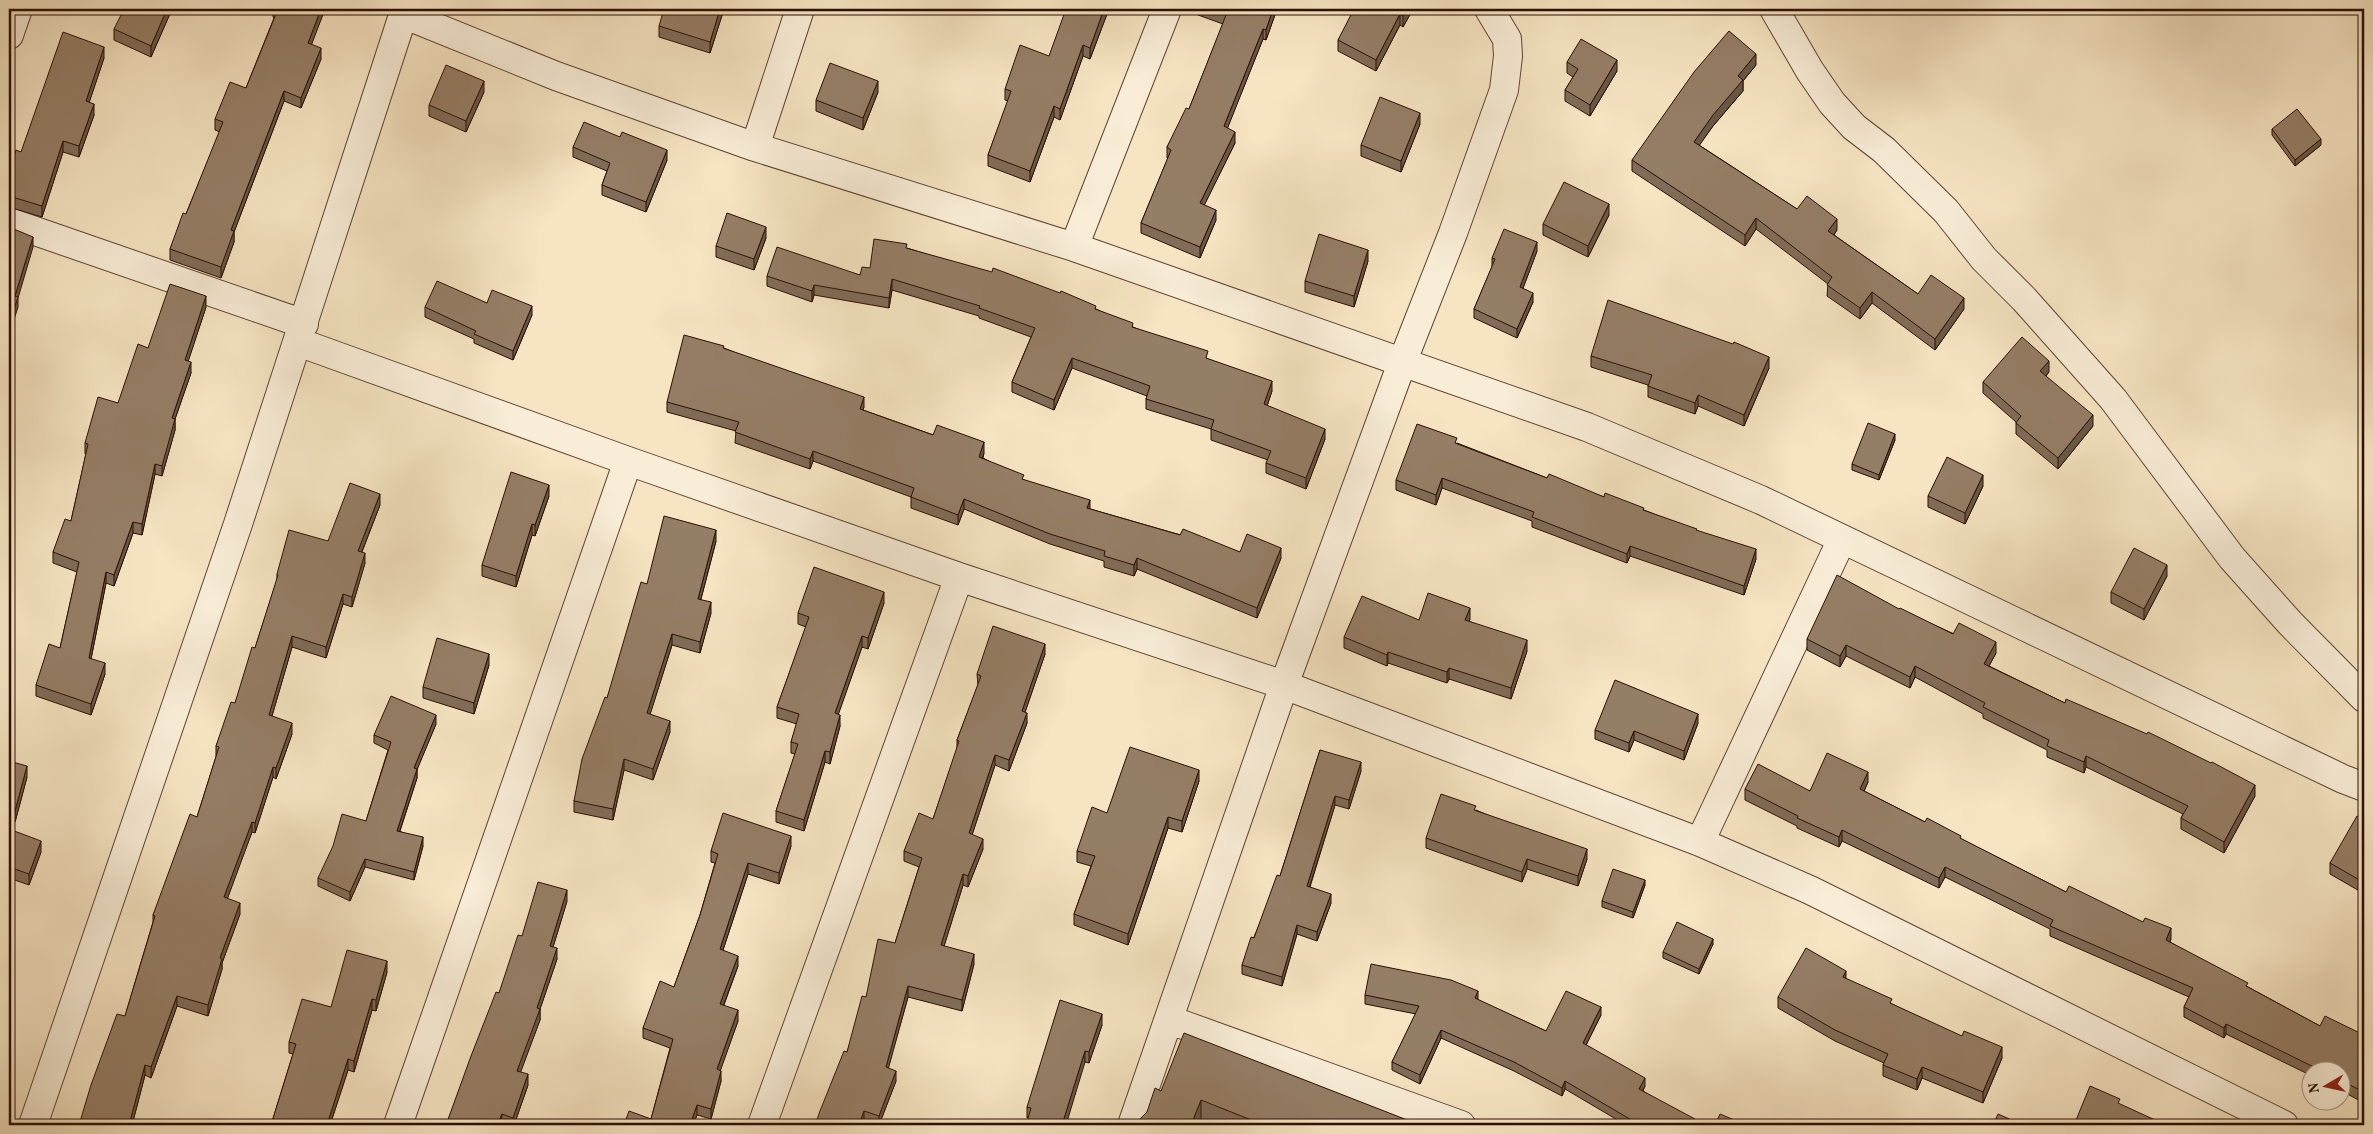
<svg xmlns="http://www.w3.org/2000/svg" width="2373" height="1134" font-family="Vollkorn,serif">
<rect width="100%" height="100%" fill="#f6e4c2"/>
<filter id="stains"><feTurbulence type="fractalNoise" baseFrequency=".004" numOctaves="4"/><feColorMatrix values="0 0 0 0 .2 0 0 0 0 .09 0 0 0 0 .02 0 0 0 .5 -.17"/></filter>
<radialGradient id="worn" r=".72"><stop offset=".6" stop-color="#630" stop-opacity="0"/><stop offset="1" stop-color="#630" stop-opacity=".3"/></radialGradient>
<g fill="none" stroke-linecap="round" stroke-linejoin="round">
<defs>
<path id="minor" d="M1774 9 1810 71 1832 103 1854 127 1884 150 1946 211 1984 259 2024 299 2113 399 2232 558 2290 623 2364 698
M403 14 556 76 755 147 1074 247 1587 427 1761 500 2343 779 2364 787
M9 35 18 9
M755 147 800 9
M9 222 304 324
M1074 247 1167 9
M298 342 628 461 959 577 1284 685 1700 842 1810 890 2284 1125
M1700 842 1842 539
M1170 1020 1461 1125
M33 1125 238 524 405 9
M398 1125 628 461
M762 1125 959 577
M1132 1125 1284 685 1402 363 1453 233 1504 90 1508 56 1507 39 1489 9"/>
</defs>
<use href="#minor" stroke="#5e4433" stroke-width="30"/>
<use href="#minor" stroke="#f9edd7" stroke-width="28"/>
</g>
<path fill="#806c58" stroke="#2b0f03" d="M172 9 151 57 114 40V29Z
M273 9H325L311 44 321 59 301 108 284 101 234 232V242L221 278 170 260V249L186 214 220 132 215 130V119L246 88 274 18 273 17Z
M537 9H547L545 13Z
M724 9 710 53 659 37V26Z
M1107 9V14L1090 59 1083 56 1060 120 1054 117 1030 182 988 166V155L1008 101 1005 100V89L1049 56Z
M1198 9H1277L1266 40 1263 39 1227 128 1235 143 1204 205 1216 220 1200 258 1141 233V223L1168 158H1167V147L1189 109 1223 24 1198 15Z
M1363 9H1413L1403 27 1400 25 1376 71 1338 51V40Z
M104 58 89 102 94 115 79 157 63 152 42 217 9 207V174L21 152Z
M1567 62 1617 71 1590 116 1565 101V90L1573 77 1567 73Z
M1756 65 1743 81V91L1713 126 1699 145 1797 209 1837 230 1834 235 1918 294 1964 309 1935 350 1872 303 1860 319 1827 296 1828 284 1756 229 1745 246 1632 171V160Z
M484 92 466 132 429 116V105Z
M878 92 863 130 816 111V100Z
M1420 124 1401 172 1361 156V145Z
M2272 129 2321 145 2295 166 2272 135Z
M573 147 667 160 646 212 602 195V185L607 171 573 157Z
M1609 215 1588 257 1543 235V224Z
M766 238 754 270 716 257V246Z
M907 248 1096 309 1133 327 1208 359 1272 391 1267 406 1325 439 1306 489 1266 473V463L1268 460 1211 440V429L1146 409V399L1147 396 1072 368 1054 410 1012 392V382L1031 337 979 318V316L892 290 889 308 814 295 812 302 767 286V276L860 275 870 268Z
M1537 251 1523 288 1533 302 1517 338 1474 318V309L1492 267V258Z
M1368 261 1354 307 1305 292V281Z
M487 303 532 315 513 360 474 343V339L425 317V307Z
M206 307 188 361 191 373 175 419V430L162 476 155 474 142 535 133 533 114 586 106 583 91 659 105 674 91 715 36 696V685L60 648 77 572 53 563V552L71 521 86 454H85V443L118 403 148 348Z
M724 348 864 407 863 410 984 453 983 458 1024 480 1090 509 1240 552 1281 558 1257 618 1137 569 1134 576 1104 567V561L1050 544 964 509 958 525 911 508V497L813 461 810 469 735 443 736 431 667 412V402Z
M1591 356 1769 368 1744 426 1698 406 1695 414 1648 397V385L1591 367Z
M2049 372 2046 376 2093 426 2058 469 2016 434V422L1983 393V382Z
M1895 440 1879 480 1852 470V464Z
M1457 443 1547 478 1644 510 1697 531 1756 559 1744 595 1630 556 1627 563 1532 527V521L1442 488 1436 505 1396 490V480Z
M1983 486 1965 524 1928 507V496Z
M549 496 535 536 532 535 516 587 482 576V565Z
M380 505 362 552 365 563 352 607 343 604 326 658 292 647 272 716 292 734 276 779 273 777 255 833 252 832 227 898 240 914 222 963V969L208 1016 177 1006 151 1078 145 1075 132 1125H79L125 1016 153 922V915L197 817 216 757V746L235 703 255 648 277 580V574L328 541Z
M716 541 701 599 711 613 700 653 672 645 650 714 670 732 653 780 624 770 613 820 574 812V801L607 698 647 584Z
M2167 576 2144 620 2111 603V592Z
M884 603 868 649 862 647 838 714 840 726 830 764 825 762 804 831 776 822V811L795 754 791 753V742L797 724 777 718V707L806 627 798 624V613Z
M1899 609 1996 653 1989 666 2255 796 2224 853 2181 829V818L2183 814 2086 767 2084 773 2047 757V750L1983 718V714L1915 677 1910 688 1846 656 1840 667 1807 650V639Z
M1470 619 1469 621 1527 651 1511 699 1449 679 1447 683 1388 663 1387 666 1344 648V637L1419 620Z
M1045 654 1025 712 1027 723 1009 771 995 765 972 835 983 849 968 887 963 885 944 946 974 964 962 1011 908 997 888 1068 896 1081 879 1125H875L864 1121 847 1052 866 997 895 943 919 867 904 861V851L933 819 957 749V740L978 685 977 674Z
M489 665 474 714 423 698V687Z
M1698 723 1684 760 1634 740 1629 752 1595 739V730Z
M436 724 417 769V778L400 831 423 846 414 880 365 867 350 901 318 886V878L366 821 388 750 374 743V735Z
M1320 750 1361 771 1349 809 1335 805 1310 887 1331 903 1317 941 1297 934 1282 986 1242 974V965L1280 876Z
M9 761 27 777 15 822 9 820Z
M1199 781 1182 832 1168 828 1128 945 1074 925V914L1091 866 1077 862V851L1107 813Z
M1868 782 1864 791 1925 822 1961 839 2066 892 2171 939 2170 942 2248 987 2320 1026 2364 1035V1103L2340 1090V1072H2310V1075L2226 1034 2224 1038 2184 1017V1007L2189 997 2050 936V929L1945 877 1939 888 1842 841 1839 847 1797 828V826L1745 800V789L1810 791Z
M1476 810 1587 859 1578 886 1527 869 1522 882 1426 848V838Z
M2364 820V891L2363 893 2330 874V863Z
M9 829 41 852 29 885 9 878Z
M791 846 779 884 748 874 723 950 738 966 724 1005 738 1021 720 1070 721 1081 711 1119 697 1115 693 1125H624L651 1119 670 1048 643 1038V1028L674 987 700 915 715 863 711 862V851Z
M1645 885 1633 918 1602 907V901Z
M567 901 553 947 557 959 540 1009V1020L520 1072 528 1085 514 1125H446L522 936Z
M1713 944 1699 974 1663 958V952Z
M387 972 376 1011 372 1010 354 1072 348 1070 330 1125H271L293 1054 289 1053V1042L331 1007Z
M1846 979 1892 1004 2002 1058 1983 1103 1922 1078 1917 1090 1883 1076V1065L1884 1063 1835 1041 1778 1008V997Z
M1365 995 1478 999V1000L1546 1031 1601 1015 1586 1045 1645 1086 1643 1091 1695 1125H1626L1565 1089 1562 1096 1514 1071 1441 1038 1420 1084 1392 1070V1062L1416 1014 1365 1004Z
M1102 1025 1089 1063 1085 1062 1027 1118V1107Z
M1161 1091 1420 1125H1217L1201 1119 1147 1112Z"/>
<path fill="#685847" stroke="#2b0f03" d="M167 9H172L151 57V46Z
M321 9H325L308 54V43Z
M720 9H724L710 53V42Z
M1104 9H1107V14L1090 59V48Z
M1273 9H1277L1266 40V30Z
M1407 9H1413L1403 27V16Z
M1400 14V25L1376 71V60Z
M1263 29V39L1224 137V126Z
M1083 45V56L1060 120V109Z
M104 47V58L86 112V101Z
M321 48V59L301 108V98Z
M1756 54V65L1743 81V91L1713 126 1694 153V142L1738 76Z
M1617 60V71L1590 116V105Z
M484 81V92L466 132V121Z
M878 81V92L863 130V118Z
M284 91V101L234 232V242L221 278V267L231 230Z
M94 104V115L79 157V146Z
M1054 106V117L1030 182V171Z
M1420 113V124L1401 172V161Z
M1235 132V143L1200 214V203Z
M2321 139V145L2295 166V160Z
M63 141V152L42 217V206Z
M667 150V160L646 212V202Z
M1609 204V215L1588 257V246Z
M1216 210V220L1200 258V247Z
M1756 218V229L1745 246V235Z
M1837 219V230L1828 242V231Z
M766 227V238L754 270V259Z
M33 237V247L18 298V307L9 335V325L15 296Z
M1537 242V251L1520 296V287Z
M1368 250V261L1354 307V296Z
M892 279V290L889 308V298Z
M814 285V295L812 302V291Z
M1872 292V303L1860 319V308Z
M1533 293V302L1517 338V329Z
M206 296V307L185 371V360Z
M1964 298V309L1935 350V339Z
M532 306V315L513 360V351Z
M1769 357V368L1744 426V415Z
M1072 358V368L1054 410V400Z
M12 360V370L9 384V374Z
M2049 361V372L2040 382V371Z
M191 362V373L175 419V430L162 476V466L172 418Z
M1272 381V391L1264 415V404Z
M1698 395V406L1695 414V403Z
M864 397V407L860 420V409Z
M2093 415V426L2058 469V458Z
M1325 429V439L1306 489V478Z
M1895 434V440L1879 480V475Z
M984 442V453L979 467V457Z
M813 451V461L810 469V459Z
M155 464V474L142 535V524Z
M1983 475V486L1965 524V513Z
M1442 478V488L1436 505V495Z
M549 485V496L535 536V525Z
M380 494V505L358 561V551Z
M964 499V509L958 525V515Z
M1090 500V510L1087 508Z
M133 522V533L114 586V575Z
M532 524V535L516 587V576Z
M716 530V541L698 610V599Z
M1630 546V556L1627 563V554Z
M1281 548V558L1257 618V608Z
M1756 549V559L1744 595V586Z
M365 553V563L352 607V597Z
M1137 558V569L1134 576V565Z
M2167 565V576L2144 620V609Z
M106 572V583L89 669V658Z
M884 592V603L868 649V638Z
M343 594V604L326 658V647Z
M711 602V613L700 653V642Z
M1470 608V619L1465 631V620Z
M672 634V645L647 724V713Z
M292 636V647L269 726V715Z
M862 636V647L835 724V713Z
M1527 640V651L1511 699V688Z
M1996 642V653L1984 675V664Z
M1045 644V654L1022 721V711Z
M1846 645V656L1840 667V656Z
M1388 652V663L1387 666V655Z
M489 654V665L474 714V703Z
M105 663V674L91 715V704Z
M1915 666V677L1910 688V677Z
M1449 668V679L1447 683V672Z
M1027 713V723L1009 771V760Z
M1698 714V723L1684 760V751Z
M436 715V724L414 777V768Z
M840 715V726L830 764V752Z
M670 721V732L653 780V769Z
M292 723V734L276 779V768Z
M1634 731V740L1629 752V743Z
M825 751V762L804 831V820Z
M995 755V765L969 844V833Z
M2086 756V767L2084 773V762Z
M624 759V770L613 820V809Z
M1361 762V771L1349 809V800Z
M27 766V777L15 822V811Z
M273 767V777L255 833V823Z
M417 769V778L397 839V831Z
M1199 770V781L1182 832V821Z
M1868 772V782L1860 800V789Z
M2255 785V796L2224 853V842Z
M1335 796V805L1307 895V886Z
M1168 817V828L1128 945V934Z
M252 822V832L224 908V897Z
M1842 830V841L1839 847V837Z
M791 836V846L779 884V873Z
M423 837V846L414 880V872Z
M983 839V849L968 887V876Z
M41 841V852L29 885V874Z
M1587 849V859L1578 886V876Z
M365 859V867L350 901V892Z
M1527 859V869L1522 882V872Z
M748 863V874L720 959V949Z
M1945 867V877L1939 888V878Z
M963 874V885L941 956V945Z
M1645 880V885L1633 918V912Z
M2364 880V891L2363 893V882Z
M567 890V901L550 957V946Z
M1331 894V903L1317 941V932Z
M240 903V914L222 963V969L208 1016V1005L220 958Z
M1297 925V934L1282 986V977Z
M2171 928V939L2166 950V940Z
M1713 939V944L1699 974V969Z
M557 948V959L539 1012 540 1009V1020L517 1082V1071L537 1008Z
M974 954V964L962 1011V1000Z
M738 956V966L720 1014V1004Z
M387 961V972L376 1011V1000Z
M1846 971V982L1843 977Z
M908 986V997L886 1077V1067Z
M1478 991V999L1475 1007V998Z
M177 996V1006L151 1078V1067Z
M372 999V1010L354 1072V1061Z
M1601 1007V1015L1583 1051V1043Z
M738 1010V1021L717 1080V1069Z
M1102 1014V1025L1089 1063V1052Z
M2226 1024V1034L2224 1038V1028Z
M1441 1030V1038L1420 1084V1075Z
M2002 1047V1058L1983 1103V1092Z
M1085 1051V1062L1066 1125H1062Z
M348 1059V1070L330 1125H327Z
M145 1065V1075L132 1125H129Z
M1922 1067V1078L1917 1090V1079Z
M721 1071V1081L711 1119V1109Z
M896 1071V1081L879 1125V1116Z
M528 1074V1085L514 1125H513V1118Z
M1645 1078V1086L1639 1097V1089Z
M1565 1081V1089L1562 1096V1088Z
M1201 1100V1119L1198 1125H1191Z
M697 1105V1115L693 1125H690Z
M864 1111V1121L863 1125H859Z
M502 1114 501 1125H497Z"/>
<path fill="#957e66" stroke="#2b0f03" d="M124 9H167L151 46 114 29Z
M278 9H321L308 43 321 48 301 98 284 91 231 230 234 231 221 267 170 249 183 213 186 214 223 122 215 119 230 82 246 88Z
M664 9H720L710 42 659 26Z
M1066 9H1104L1090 48 1083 45 1060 109 1054 106 1030 171 988 155 1011 91 1005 89 1020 45 1049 56Z
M1209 9H1273L1266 30 1263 29 1224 126 1235 132 1200 203 1216 210 1200 247 1141 223 1171 150 1167 147 1186 108 1189 109 1226 15Z
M1354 9H1359L1362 10 1363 9H1407L1403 16 1400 14 1376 60 1338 40Z
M1729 31 1756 54 1738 76 1743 80 1713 115 1694 142 1797 209 1807 196 1837 219 1828 231 1918 294 1931 275 1964 298 1935 339 1872 292 1860 308 1827 285 1832 277 1756 218 1745 235 1632 160 1694 72Z
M63 32 104 47 86 101 94 104 79 146 63 141 42 206 9 196V189L10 184H9V174L16 150 21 152Z
M1581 39 1617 60 1590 105 1565 90 1578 69 1567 62Z
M830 63 878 81 863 118 816 100Z
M446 65 484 81 466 121 429 105Z
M1380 97 1420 113 1401 161 1361 145Z
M2297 109 2321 139 2295 160 2272 129Z
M584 122 620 137 622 132 667 150 646 202 602 185 610 163 573 147Z
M1564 182 1609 204 1588 246 1543 224Z
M727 213 766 227 754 259 716 246Z
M9 227 33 237 15 296 18 297 9 325Z
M1504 229 1537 242 1520 287 1533 293 1517 329 1474 309 1495 259 1492 258Z
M1319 234 1368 250 1354 296 1305 281Z
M874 239 907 244 906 248 992 272 993 268 1060 293 1061 291 1096 306 1095 309 1133 323 1132 327 1208 351 1206 358 1272 381 1264 404 1325 429 1306 478 1266 463 1271 451 1211 429 1214 420 1146 399 1150 386 1072 358 1054 400 1012 382 1035 328 979 308 980 306 892 279 889 298 814 285 812 291 767 276 777 247 860 275 862 267 870 268Z
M437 281 487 303 492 290 532 306 513 351 474 334 476 331 425 307Z
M170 284 206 296 185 360 191 362 172 418 175 419 162 466 155 464 142 524 133 522 114 575 106 572 89 658 105 663 91 704 36 685 49 644 60 648 79 562 53 552 65 519 71 521 88 444 85 443 98 397 118 403 138 344 148 348Z
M1608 300 1733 344 1734 342 1769 357 1744 415 1698 395 1695 403 1648 386 1652 375 1591 356Z
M684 335 724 346 723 348 864 397 860 409 933 435 937 425 984 442 979 457 1024 475 1022 479 1090 500 1087 508 1180 535 1183 529 1240 552 1247 534 1281 548 1257 608 1137 558 1134 565 1104 556 1105 551 1050 534 964 499 958 515 911 497 914 488 813 451 810 459 735 432 739 422 667 402Z
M2022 337 2049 361 2040 371 2093 415 2058 458 2016 423 2021 416 1983 382Z
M9 359 12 360 9 374Z
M1868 423 1895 434 1879 475 1852 464Z
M1417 424 1457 438 1455 443 1547 478 1549 474 1604 497 1605 493 1644 508 1643 510 1697 529 1696 530 1756 549 1744 586 1630 546 1627 554 1532 517 1534 512 1442 478 1436 495 1396 480Z
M1947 457 1983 475 1965 513 1928 496Z
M511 472 549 485 535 525 532 524 516 576 482 565Z
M350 483 380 494 358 551 365 553 352 597 343 594 326 647 292 636 269 715 292 723 276 768 273 767 255 823 252 822 224 897 240 903 220 958 222 959 208 1005 177 996 151 1067 145 1065 129 1125H79L91 1085 117 1014 125 1016 155 916 153 915 190 814 197 817 219 747 216 746 231 702 235 703 252 647 255 648 278 575 277 574 289 530 328 541Z
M664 516 716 530 698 599 711 602 700 642 672 634 647 713 670 721 653 769 624 759 613 809 574 801 582 759 605 697 607 698 641 582 647 584Z
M2134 548 2167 565 2144 609 2111 592Z
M814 567 884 592 868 638 862 636 835 713 840 715 830 752 825 751 804 820 776 811 798 744 791 742 799 714 777 707 809 617 798 613Z
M1837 575 1899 609 1900 608 1953 634 1959 623 1996 642 1984 664 2065 703 2066 699 2147 734 2148 732 2211 763 2212 762 2255 785 2224 842 2181 818 2188 806 2086 756 2084 762 2047 746 2049 740 1983 707 1985 703 1915 666 1910 677 1846 645 1840 656 1807 639Z
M1428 593 1470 608 1465 620 1527 640 1511 688 1449 668 1447 672 1388 652 1387 655 1344 637 1362 596 1419 620Z
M993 626 1045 644 1022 711 1027 713 1009 760 995 755 969 833 983 839 968 876 963 874 941 945 974 954 962 1000 908 986 886 1067 896 1071 879 1116 864 1111 859 1125H815L820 1111 844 1051 847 1052 862 996 866 997 878 939 895 943 922 858 904 851 919 813 933 819 959 741 957 740 981 676 977 674Z
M437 638 489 654 474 703 423 687Z
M1615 680 1698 714 1684 751 1634 731 1629 743 1595 730Z
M391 696 436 715 414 768 417 769 397 831 423 837 414 872 365 859 350 892 318 878 333 846 342 814 366 821 391 742 374 735Z
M1130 747 1199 770 1182 821 1168 817 1128 934 1074 914 1095 856 1077 851 1092 807 1107 813Z
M1320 750 1361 762 1349 800 1335 796 1307 886 1331 894 1317 932 1297 925 1282 977 1242 965 1251 937 1254 938 1277 875 1280 876Z
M1827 753 1868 772 1860 789 1925 822 1927 818 1961 836 1960 838 2066 892 2069 886 2143 922 2145 918 2171 928 2166 940 2248 983 2246 986 2320 1026 2325 1016 2364 1035V1092L2340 1080V1072H2324L2226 1024 2224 1028 2184 1007 2193 988 2050 926 2053 920 1945 867 1939 878 1842 830 1839 837 1797 818 1798 816 1745 789 1758 764 1810 791Z
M9 761 27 766 15 811 9 809Z
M1441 794 1476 806 1474 810 1587 849 1578 876 1527 859 1522 872 1426 838Z
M723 813 791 836 779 873 748 863 720 949 738 956 720 1004 738 1010 717 1069 721 1071 711 1109 697 1105 690 1125H624L629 1111 651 1119 673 1039 643 1028 660 981 674 987 700 915 718 854 711 851Z
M2357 816 2364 820V880L2363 882 2330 863Z
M9 829 41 841 29 874 9 867Z
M1613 869 1645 880 1633 912 1602 901Z
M538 882 567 890 550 946 557 948 537 1008 540 1009 517 1071 528 1074 513 1118 502 1114 497 1125H446L471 1056 496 992 499 993 518 935 522 936Z
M1677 922 1713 939 1699 969 1663 952Z
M1806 948 1846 971 1843 977 1892 999 1890 1003 1962 1036 1964 1031 2002 1047 1983 1092 1922 1067 1917 1079 1883 1065 1888 1054 1835 1030 1778 997Z
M347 950 387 961 376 1000 372 999 354 1061 348 1059 327 1125H271L296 1044 289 1042 302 999 331 1007Z
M1371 964 1451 980 1478 991 1475 998 1546 1031 1566 991 1601 1007 1583 1043 1645 1078 1639 1089 1695 1119 1692 1125H1640L1565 1081 1562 1088 1514 1062 1441 1030 1420 1075 1392 1062 1419 1006 1365 995Z
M1060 1000 1102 1014 1089 1052 1085 1051 1062 1125H1026L1031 1108 1027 1107Z
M1184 1033 1420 1125H1276L1265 1121 1264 1125 1201 1100 1191 1125H1137L1140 1119 1147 1112 1155 1088 1161 1091Z
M2090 1086 2120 1099 2118 1103 2166 1125H2074Z
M1720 1114 1746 1125H1715Z
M1998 1114 2023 1125H1993Z"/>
<rect width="2373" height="1134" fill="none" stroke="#f6e4c2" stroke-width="30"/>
<rect x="10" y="10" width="2353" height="1114" fill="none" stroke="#2b0f03" stroke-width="2.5"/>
<rect x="15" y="15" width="2343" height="1104" fill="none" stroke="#2b0f03"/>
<g transform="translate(2326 1086) rotate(261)"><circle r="24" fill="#f9edd7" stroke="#a79482"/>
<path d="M0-4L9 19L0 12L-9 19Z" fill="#8f2418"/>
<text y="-8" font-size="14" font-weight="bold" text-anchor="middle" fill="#2b0f03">N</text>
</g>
<rect width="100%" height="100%" filter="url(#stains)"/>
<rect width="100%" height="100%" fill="url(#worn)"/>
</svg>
